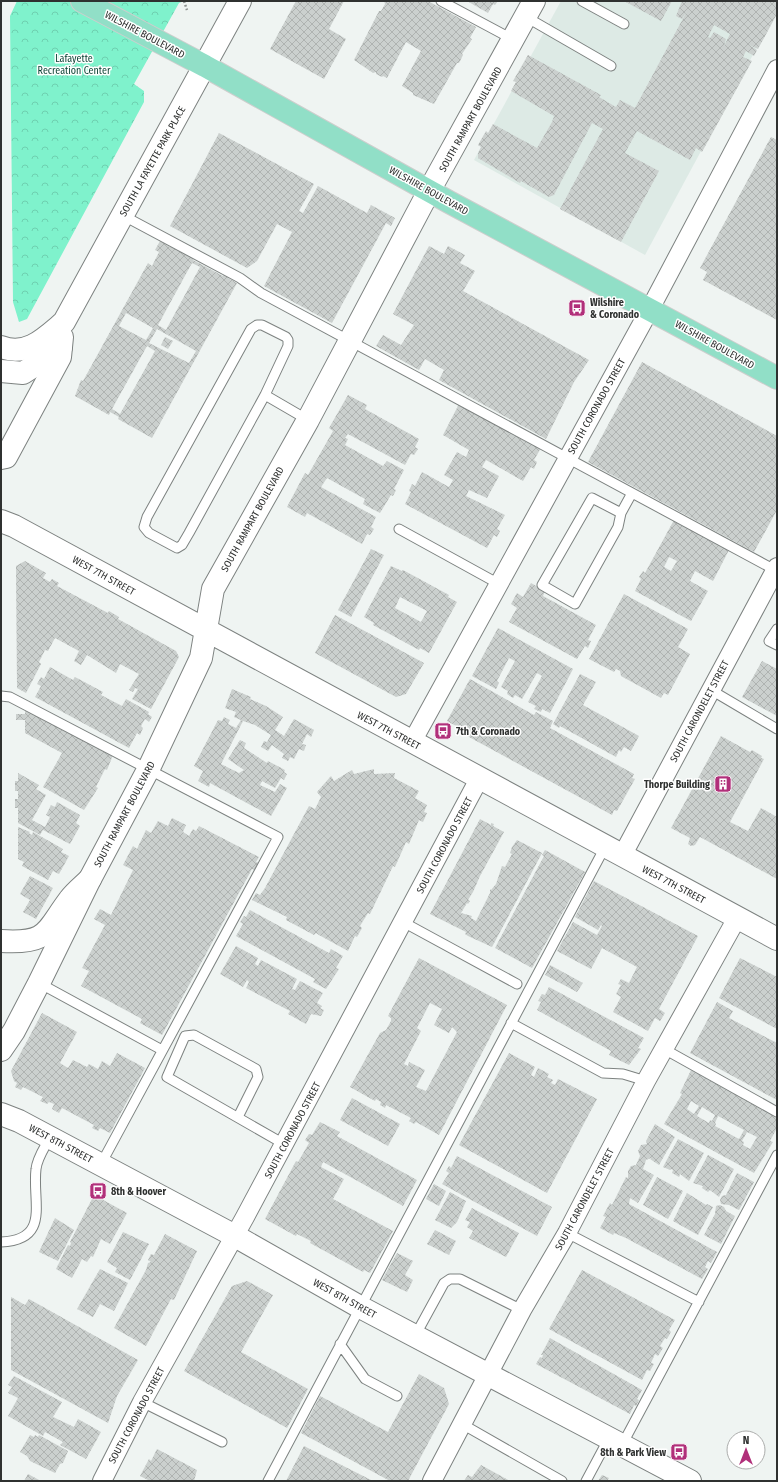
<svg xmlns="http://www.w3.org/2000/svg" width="778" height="1482" font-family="'Fira Sans Condensed',sans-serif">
<defs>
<pattern id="park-crowns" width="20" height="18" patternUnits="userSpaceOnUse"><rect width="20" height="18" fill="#7ff2cc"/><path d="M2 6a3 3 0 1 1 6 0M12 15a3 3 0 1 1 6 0" fill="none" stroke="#6ed0b0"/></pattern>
<pattern id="building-cross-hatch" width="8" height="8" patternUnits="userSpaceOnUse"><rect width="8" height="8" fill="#cbd0ce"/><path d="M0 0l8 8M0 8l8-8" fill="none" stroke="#afb3b1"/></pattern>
</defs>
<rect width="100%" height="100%" fill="#eff4f2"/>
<path fill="#ddeae5" d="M561 1H777V10L645 255 474 160Z"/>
<path fill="url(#park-crowns)" d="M17 1H184L179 3 134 84 144 91V102L27 319 19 322 13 302 10 16Z"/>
<path fill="url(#building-cross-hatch)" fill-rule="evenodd" d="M296 1H344L329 29 346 39 324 79 270 49Z
M384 1H428L476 27 470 38 472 39 462 54 463 55 459 63H457L434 104 413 95V93L402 86 421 51 406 42 387 78 383 76 382 77 376 74V72L373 73 354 60 379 11H381L385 4Z
M467 1H498L495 5 493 4 488 13Z
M624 1H672L661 21Z
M682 1H777V14L758 49 749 45 757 50 754 56 746 51 743 57 752 61 702 152 696 148 690 160 637 131 625 153 659 171 621 242 560 209 603 129 592 123 554 195 549 197 521 181 520 183 478 158V153L481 147 478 145 486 131 488 133 493 124 537 148 552 122 554 116 511 91 516 82 513 81 528 55 601 95 599 97 616 107 620 100 635 108 687 11 682 19 676 16ZM714 25 730 34 724 46 726 39 714 32 710 38 708 37Z
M219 133 314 184 299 211 303 213 318 186 367 213 371 205 395 218 391 226 386 223 332 323 264 286 292 232 277 224 257 261 247 268 170 226Z
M771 137 777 140V320L703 280 707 272 700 268Z
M160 241 170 247 171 244 178 248 176 250 195 257 193 260 223 276 224 273 230 276 228 278 237 283 152 438 118 419 119 417 110 412 109 415 75 396 81 380 83 381 148 263 152 266 159 252 155 250ZM192 263 200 267 166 330 158 325ZM126 313 153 328 146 340 119 326ZM157 329 196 351 189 363 149 343ZM147 346 155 351 120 414 112 409Z
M429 246 444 254 448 246 465 255 460 263 475 271 463 291 589 360 574 382 546 439 439 380 444 370 425 359 419 370 376 346 383 335 401 345 414 325 393 314Z
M165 337 173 341 168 349 161 345Z
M642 362 777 436V510L754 552 588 462Z
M348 395 367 405 365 409 419 439 415 447 418 449 414 455 411 454 405 465 348 434 345 438 348 439 345 445 383 466 387 461 404 470 394 489 396 490 393 496 391 495 380 513 363 504 365 499 327 478 321 487 376 517 371 527 374 529 370 535 367 534 362 544 307 513 305 517 287 507 305 473 308 475 333 431 329 428Z
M459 404 541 448 534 460 537 462 534 469 531 467 523 481 486 460 482 467 499 476 487 498 469 490 466 496 505 515 497 529 500 531 497 537 494 535 487 548 405 504 411 492 409 491 412 484 415 486 422 472 449 487 453 480 444 475 457 452 466 457 469 450 443 435Z
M674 520 729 550 713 581 695 571 690 581 708 591 691 621 635 591 641 579 639 577 643 571 645 573ZM669 557 677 561 671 571 664 567Z
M371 549 384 555 351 617 338 610Z
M25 561 46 573 43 578 50 582 52 579 59 583 57 586 108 613 109 611 119 617 118 619 176 651 179 657 151 709 132 699 138 689 135 688 133 692 129 690 139 674 120 664 116 673 87 655 81 665 74 661 79 651 55 638 48 651 45 650 39 662 41 664 26 693 17 688 16 566Z
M391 566 402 571 403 570 449 595 448 597 457 602 429 653 420 648 419 650 373 625 374 623 364 617ZM400 597 427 611 421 622 395 608Z
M531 583 545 591 543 596 596 625 588 640 591 641 588 648 585 646 577 659 509 622 517 608 511 604 517 593 523 597Z
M624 594 688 629 678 647 690 654 668 695 664 693 661 698 621 676 620 671 616 669 614 672 589 659Z
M335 615 424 663 406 694 396 697 315 653Z
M498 628 573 669 550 713 542 709 541 712 534 709 536 706 528 702 542 676 537 673 522 699 515 695 513 698 507 694 508 691 501 687 515 661 509 658 497 681 499 683 496 689 472 676Z
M762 661 777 669V716L742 697Z
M50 667 73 680 75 677 103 692 101 695 122 706 126 699 149 712 148 714 152 717 149 722 145 719 141 726 143 728 140 735 137 733 129 748 35 697 41 686 37 684 41 677 44 679Z
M580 674 596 682 583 705 639 736 631 751 624 747 621 752 619 750 616 757 560 726 559 728 553 724Z
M470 679 534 715 536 712 553 721 550 728 634 774 632 778 635 779 617 811 614 810 612 815 458 731 460 728 447 721Z
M232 689 251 697 250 699 266 706 283 717 275 730 284 736 294 719 314 730 311 737 307 734 302 744 306 745 304 751 299 749 294 759 290 757 288 761 282 758 284 754 272 745 268 751 261 747 264 741 267 742 271 735 255 725 243 721 221 764 239 773 244 770 228 759 240 740 246 743 244 748 267 763 268 761 285 770 284 772 287 774 284 780 281 778 275 788 262 781 260 785 275 792 280 784 287 788 271 816 210 783 209 787 198 781 203 771 194 766 218 720 222 721 224 717 230 720 228 724 236 728 241 720 234 717 236 712 225 708Z
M25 708 113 755 107 770 105 769 96 787 98 788 84 810 43 787 62 753 25 733V720H16V714H25Z
M721 736 750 752 752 750 762 756 761 758 764 759 730 822 748 831 761 808 777 817V879L700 837 695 845 691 846 688 844 690 838 671 828Z
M374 769V774L395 773 394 778 419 791 415 798 427 805 424 812 427 813 423 822 419 820 409 844 406 842 395 867 393 866 370 914 368 913 360 926 362 928 357 937 355 936 348 951 319 935 316 933 314 935 286 920 287 917 252 900 256 893 260 895 265 888 309 806 315 809 321 797 317 792 331 776 334 781 352 770 354 774Z
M18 773 39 785 36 789 46 795 32 820 45 827 50 817 46 815 51 805 55 807 57 802 80 815 76 823 80 826 70 844 43 830 40 835 18 823V808H15V799H18V791H15V781H18Z
M172 818 186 825 183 832 189 836 193 829 196 831 199 826 259 857 256 862 259 863 255 870 252 869 162 1035 140 1023 142 1019 81 986 89 971 82 968 105 925 94 919 100 909 111 915 133 870 123 865 133 846 137 849 146 830 151 833 158 821 168 826Z
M480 819 491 825V823L494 824 493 826 504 832 480 876 473 892 468 900 470 901 468 904 467 903 461 913 472 916 471 918 476 921 490 893V889L491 890 496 884 502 866 505 867 512 854 510 853 512 847 517 840 542 853 492 947 468 936 465 934 466 932 430 914Z
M18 827 30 832 29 833 32 835 33 832 63 849 61 852 69 856 59 874 53 871 48 880 22 866 24 862 18 859Z
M545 850 585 872 532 968 495 948 544 856 542 855Z
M30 876 53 888 36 919 23 912 30 900 20 894Z
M594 881 698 936 659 1009 665 1013 660 1021 655 1018 648 1031 613 1012 621 997 616 994 621 985 618 984 621 979 629 983 637 967 602 948 591 969 557 951 573 922 597 935 602 926 601 925 598 930 575 917Z
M250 910 329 953 331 949 343 956 336 968 339 969 326 989 313 982 315 979 236 936 243 924 240 922 244 916 246 917Z
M236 946 258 958 255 964 258 966 261 960 297 979 292 989 295 990 300 981 323 993 317 1003 322 1006 320 1008 324 1010 321 1016 311 1014 306 1024 288 1014 290 1011 246 988 249 982 247 980 243 987 220 974Z
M419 958 507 1005 439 1135 416 1122 414 1124 409 1121 411 1118 386 1105 385 1108 380 1105 381 1102 376 1099 375 1101 350 1087 380 1033 386 1030 391 1021V1018L388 1016ZM430 1003 442 1009 434 1025 449 1033 452 1027 457 1032 426 1091 416 1087 425 1070 409 1062 408 1066 404 1064 421 1031 417 1028Z
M740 958 777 977V1029L719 998Z
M550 965 583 983 577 992 545 975Z
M549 987 644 1038 638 1048 641 1049 629 1065 609 1055 611 1051 537 1010 541 1002 538 1001 542 994 545 995Z
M717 1002 733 1011 729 1018 777 1043V1100L690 1053Z
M42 1013 77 1032 60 1063 68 1068 73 1060 87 1067 89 1064 98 1069 102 1061 110 1066 117 1053 145 1068 110 1133 100 1128 98 1131 92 1128 94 1125 62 1108 59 1113 52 1109 54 1104 49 1102 47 1104 40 1101 43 1097 23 1087 21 1090 15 1087 17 1083 14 1081 11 1071Z
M509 1053 535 1067 531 1075 534 1077 538 1068 549 1074 547 1077 553 1080 551 1083 555 1085 558 1079 597 1099 547 1193 459 1145Z
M691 1070 777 1117V1128L770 1141 773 1142 754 1173 664 1124 682 1094 680 1093ZM691 1101 699 1106 694 1114 687 1109ZM702 1107 715 1115 712 1121 710 1120 709 1123 697 1116ZM718 1116 744 1130 739 1139 715 1126 716 1124 715 1123ZM747 1132 757 1137 750 1149 743 1145 744 1142 742 1141Z
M352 1098 400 1124 388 1146 340 1120Z
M320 1122 340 1132 337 1136 417 1180 403 1206 323 1162 321 1167 344 1179 333 1199 393 1231 370 1273 364 1270 363 1272 310 1243 311 1241 297 1234 296 1236 265 1219 296 1161 298 1162 309 1143 305 1140 309 1134 312 1135Z
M655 1124 675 1137 659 1165 650 1159 651 1158 646 1160 643 1169 654 1175 638 1203 630 1198 629 1204 717 1252 711 1263 708 1261 705 1267 708 1269 702 1279 626 1238 614 1233 613 1235 600 1228 606 1217 603 1216 610 1203 612 1205 626 1177 628 1178V1171L631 1166 636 1165 640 1156 638 1151 641 1145 647 1144 646 1141Z
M678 1139 704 1153 689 1181 680 1174 679 1177 672 1173 673 1170 671 1169 670 1170 663 1167Z
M708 1155 734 1169 719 1197 710 1190 708 1192 702 1188 703 1186 693 1183Z
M457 1156 552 1207 537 1236 442 1184 449 1173 446 1171 449 1166 451 1168Z
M737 1173 754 1182 739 1210 729 1205 721 1204 720 1200 722 1196 726 1195Z
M657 1177 683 1191 668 1219 643 1205Z
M434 1184 446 1191 439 1206 426 1199Z
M450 1192 466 1201 457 1222 451 1228 435 1220Z
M687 1193 706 1205 707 1204 713 1207 698 1235 673 1221Z
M94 1195 127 1213 110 1244 101 1239 93 1257 91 1256 87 1262 82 1259 72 1278 56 1269 68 1245 70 1246 71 1243 70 1242Z
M720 1205 724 1207 726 1211 735 1216 721 1244 704 1235 715 1214 716 1206Z
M472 1208 519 1233 506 1257 469 1238 473 1231 467 1227 470 1222 465 1220Z
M55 1218 74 1230 58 1261 39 1252Z
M435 1230 456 1241 449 1255 427 1244Z
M123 1232 149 1244 130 1280 115 1272 117 1268 107 1262Z
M165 1234 197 1251 174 1300 171 1299 146 1346 114 1328 146 1270 148 1263 151 1262 148 1260 151 1254 154 1255Z
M397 1253 413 1261 405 1275 413 1280 407 1292 382 1280Z
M100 1269 128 1283 114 1311 100 1304 93 1317 77 1309Z
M582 1270 675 1320 669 1330 671 1332 667 1339 665 1338 660 1346 663 1348 658 1356 655 1354 651 1363 654 1364 650 1371 647 1370 642 1380 549 1329Z
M247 1281 273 1295 241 1352 308 1389 287 1428 184 1371 232 1286Z
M11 1297 25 1305 29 1299 138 1360 117 1396 108 1423 11 1370Z
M550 1338 642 1390 637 1399 639 1400 636 1406 634 1405 630 1414 536 1364 540 1357 542 1358 543 1355H541Z
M419 1374 444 1388 449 1404 408 1481H390L301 1433 320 1396 388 1432Z
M14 1376 62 1402 53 1417 74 1427 78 1419 101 1432 86 1459 60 1445 63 1442 45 1432 43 1436 8 1416 18 1398 8 1393 12 1387 8 1385Z
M30 1435 34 1437 35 1435 38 1437 39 1435 68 1451 63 1463 60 1464 55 1473 30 1461 27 1456 20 1452Z
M304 1446 373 1481H286Z
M157 1449 197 1470 194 1481H150L140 1476 149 1459 151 1461Z
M481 1465 510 1481H464L468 1475 472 1477Z
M28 1474 41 1481H24Z
M602 1475 609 1478 607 1481H598Z"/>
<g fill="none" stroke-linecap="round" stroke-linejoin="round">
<defs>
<path id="service" d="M441 1 514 40
M582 1 624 24
M526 17 611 66
M122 215 240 278 261 293 775 570
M257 325H262L286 337 288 340V346L265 395 189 533 182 545 177 548 149 533 144 527 147 517 251 329Z
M265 395 308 420
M621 513 592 498 542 585 575 604 618 527 621 513 632 493
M399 529 499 584
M777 629 769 641 777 645
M711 690 777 729
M1 696 10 697 278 837 101 1164
M403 922 517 984
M39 983 162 1050
M511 1023 603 1073 623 1074 646 1081
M664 1049 777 1112
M238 1117 258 1077 256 1069 194 1035 185 1036 167 1077 284 1144
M567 1233 699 1302
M1 1242C51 1240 32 1202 36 1169 37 1158 45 1147 50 1137
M415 1336 444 1283 450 1279H460L522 1310
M340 1344 365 1379 397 1396
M142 1402 222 1442
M462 1424 562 1481
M622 1445 777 1155
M268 1481 605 847
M586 1481 609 1438"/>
<path id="minor" d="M412 742 650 309 777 69
M622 856 777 567
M102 1481 142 1402 245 1217 479 779
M432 1481 522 1310 567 1233 646 1081 737 918"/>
<path id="tertiary" d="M1 347C27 357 45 338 64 322L240 1
M1 458 6 457 60 357 62 337
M1 521 14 526 777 939
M1 1050 14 1031 39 983 90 879 148 770 201 658 213 589 308 420 429 191 534 1"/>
<path id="secondary" d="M1 371 23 373 54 353 61 347
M1 941C49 944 45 932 70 899 75 892 83 886 90 879
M1 1114 19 1121 235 1236 360 1307 690 1481"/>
<path id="primary" d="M82 1 205 66 449 202 777 378"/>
</defs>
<use href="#service" stroke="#7d8280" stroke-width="11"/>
<use href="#minor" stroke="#7d8280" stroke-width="20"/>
<use href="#tertiary" stroke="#7d8280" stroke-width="24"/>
<use href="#secondary" stroke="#7d8280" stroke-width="24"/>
<use href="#primary" stroke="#cdcecd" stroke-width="24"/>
<path stroke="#8d918f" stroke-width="2.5" stroke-dasharray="2 2" stroke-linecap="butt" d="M184 1 187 10"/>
<use href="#service" stroke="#fff" stroke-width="9"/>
<use href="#minor" stroke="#fff" stroke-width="18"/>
<use href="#tertiary" stroke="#fff" stroke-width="22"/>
<use href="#secondary" stroke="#fff" stroke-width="22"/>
<use href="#primary" stroke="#91dfc7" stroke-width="22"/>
</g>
<defs>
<symbol id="bus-square" viewBox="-11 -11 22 22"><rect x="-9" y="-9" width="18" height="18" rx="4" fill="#b12f7a" stroke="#fff"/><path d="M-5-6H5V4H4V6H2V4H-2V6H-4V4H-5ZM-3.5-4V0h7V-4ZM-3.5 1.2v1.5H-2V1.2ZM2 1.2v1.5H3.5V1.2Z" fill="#fff"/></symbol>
<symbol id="building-square" viewBox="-11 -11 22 22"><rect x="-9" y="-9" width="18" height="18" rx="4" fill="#b12f7a" stroke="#fff"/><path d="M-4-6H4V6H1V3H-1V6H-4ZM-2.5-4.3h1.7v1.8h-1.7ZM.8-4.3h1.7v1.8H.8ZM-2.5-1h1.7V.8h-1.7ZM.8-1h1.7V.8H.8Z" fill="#fff"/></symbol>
</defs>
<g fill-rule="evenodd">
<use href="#bus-square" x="567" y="298" width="20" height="20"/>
<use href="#bus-square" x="433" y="721" width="20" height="20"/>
<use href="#building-square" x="713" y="774" width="20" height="20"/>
<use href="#bus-square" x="88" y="1181" width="20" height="20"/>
<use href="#bus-square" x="669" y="1442" width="20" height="20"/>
</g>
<g text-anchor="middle" stroke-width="3" stroke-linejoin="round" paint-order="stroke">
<g font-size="10" fill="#2f3130" stroke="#fff">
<text transform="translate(145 34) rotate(28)" y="4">WILSHIRE BOULEVARD</text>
<text transform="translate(470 119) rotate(-61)" y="4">SOUTH RAMPART BOULEVARD</text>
<text transform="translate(152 161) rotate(-61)" y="4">SOUTH LA FAYETTE PARK PLACE</text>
<text transform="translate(429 190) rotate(29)" y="4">WILSHIRE BOULEVARD</text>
<text transform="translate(715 344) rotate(29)" y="4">WILSHIRE BOULEVARD</text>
<text transform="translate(596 406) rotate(-61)" y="4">SOUTH CORONADO STREET</text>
<text transform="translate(252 519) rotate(-61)" y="4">SOUTH RAMPART BOULEVARD</text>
<text transform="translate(104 575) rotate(29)" y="4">WEST 7TH STREET</text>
<text transform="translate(699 711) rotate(-62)" y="4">SOUTH CARONDELET STREET</text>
<text transform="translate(389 730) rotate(28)" y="4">WEST 7TH STREET</text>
<text transform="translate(124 814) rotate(-62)" y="4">SOUTH RAMPART BOULEVARD</text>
<text transform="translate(444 845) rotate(-62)" y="4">SOUTH CORONADO STREET</text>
<text transform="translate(674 884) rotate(28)" y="4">WEST 7TH STREET</text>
<text transform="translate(292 1130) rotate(-62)" y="4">SOUTH CORONADO STREET</text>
<text transform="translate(61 1143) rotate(28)" y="4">WEST 8TH STREET</text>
<text transform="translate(584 1199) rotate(-62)" y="4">SOUTH CARONDELET STREET</text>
<text transform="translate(345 1298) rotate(29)" y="4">WEST 8TH STREET</text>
<text transform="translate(136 1415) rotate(-62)" y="4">SOUTH CORONADO STREET</text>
</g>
<g font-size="10" fill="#073f30" stroke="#fff">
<text x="74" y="62">Lafayette<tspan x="74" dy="12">Recreation Center</tspan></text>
</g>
<g font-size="10" font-weight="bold" fill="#2f3130" stroke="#fff" text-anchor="start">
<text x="590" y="306">Wilshire<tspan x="590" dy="12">&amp; Coronado</tspan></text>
<text x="456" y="735">7th &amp; Coronado</text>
<text x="710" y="788" text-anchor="end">Thorpe Building</text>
<text x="111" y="1195">8th &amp; Hoover</text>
<text x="666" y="1456" text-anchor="end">8th &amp; Park View</text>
</g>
</g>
<rect width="778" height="1482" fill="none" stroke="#2f3130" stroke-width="4"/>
<g transform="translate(746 1450)"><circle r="19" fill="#ffffff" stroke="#acadac"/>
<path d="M0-3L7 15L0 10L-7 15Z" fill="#b12f7a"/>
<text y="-6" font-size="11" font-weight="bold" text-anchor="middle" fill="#2f3130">N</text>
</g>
</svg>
